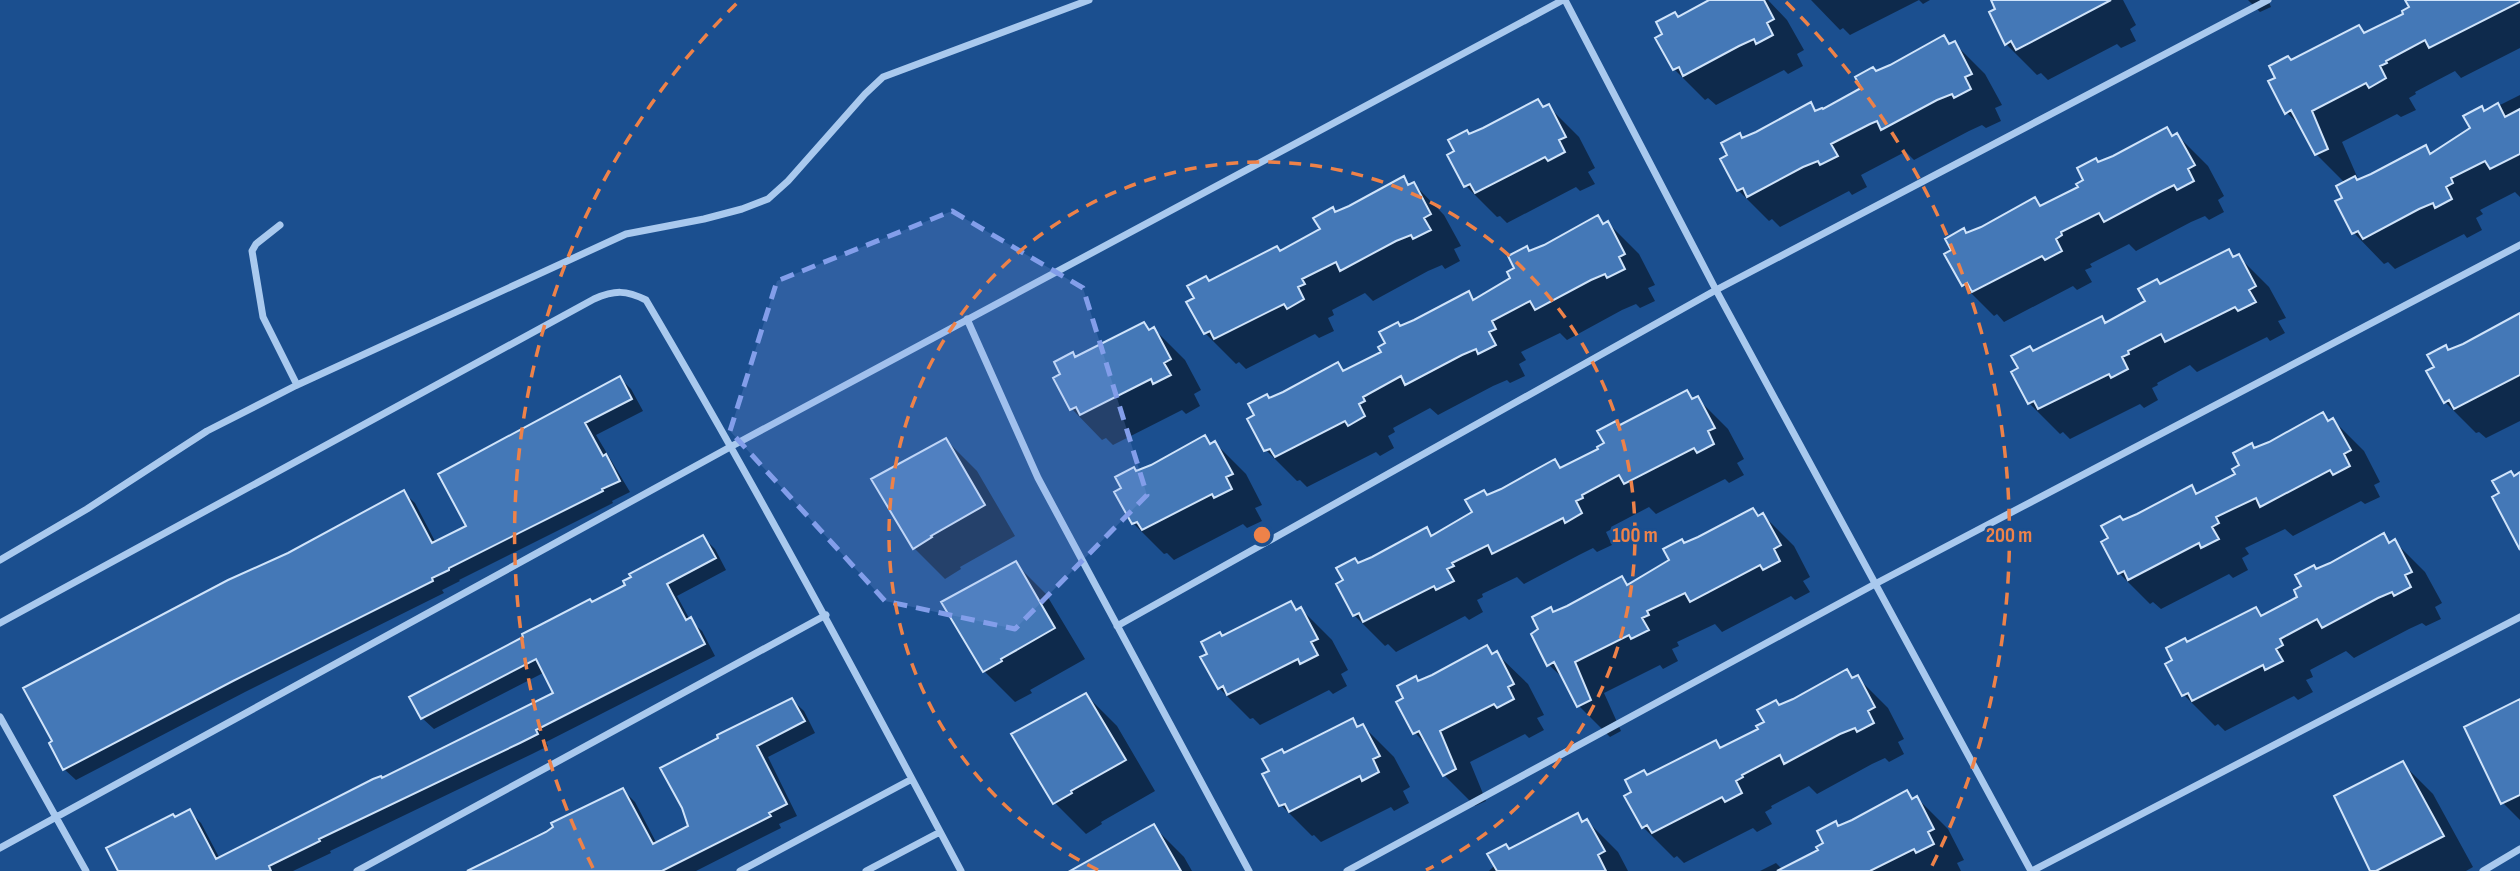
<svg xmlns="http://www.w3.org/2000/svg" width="2520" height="871" font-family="'Sofia Sans Condensed',sans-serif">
<rect width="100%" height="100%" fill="#1b4f8f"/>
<path fill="#0007" d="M1714 0H1768L1787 20 1804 50 1797 54 1803 66 1788 74 1784 70 1716 105 1708 98 1705 100 1674 69 1679 18Z
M1811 0H1930L1923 4 1919 0 1850 35 1843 28 1840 30Z
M1993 0H2123L2136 25 2130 29 2136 41 2121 48 2117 44 2048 80 2041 73 2037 75 2006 44 1998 9Z
M2248 0H2268L2271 7 2260 12Z
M2407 0H2520V48L2461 78 2455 71 2415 92 2416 94 2409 98 2416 110 2401 117 2397 114 2342 142 2359 181 2425 147 2433 154 2472 129 2482 108 2486 112 2520 95V197L2515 192 2480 210 2483 214 2476 218 2482 230 2467 238 2464 234 2395 269 2388 262 2384 264 2354 233 2344 198 2345 183 2316 154 2303 128 2287 113 2278 78 2291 62 2359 27 2366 34 2406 14 2411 8Z
M1944 38 1952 45 1954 43 1985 74 2002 105 1995 108 2001 121 1986 128 1982 125 1969 131 1914 160 1906 152 1901 154 1861 175 1867 187 1852 195 1849 191 1780 227 1772 219 1769 221 1738 190 1729 156 1743 139 1810 104 1818 112 1823 111 1863 89 1877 73Z
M1538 101 1545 108 1548 106 1579 137 1595 168 1588 172 1595 184 1580 191 1576 187 1507 223 1500 216 1497 217 1466 186 1450 156 1470 135Z
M2167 129 2174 137 2177 135 2208 166 2224 196 2218 200 2224 212 2209 220 2205 216 2191 222 2136 251 2129 244 2090 264 2092 267 2085 270 2092 282 2077 290 2073 286 2004 322 1997 314 1994 316 1963 285 1954 251 1964 230 1968 234 2035 199 2042 207 2080 188 2100 164Z
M1403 178 1411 186 1414 184 1444 215 1461 246 1454 249 1460 261 1445 269 1442 265 1428 271 1373 301 1365 293 1332 310 1334 315 1328 318 1334 331 1319 338 1315 334 1246 369 1239 362 1236 364 1205 333 1196 299 1210 282 1277 248 1281 252 1322 230 1336 213Z
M1598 217 1605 225 1608 223 1639 254 1655 285 1648 288 1655 301 1640 308 1636 304 1622 310 1567 340 1560 333 1521 352 1526 360 1519 364 1525 376 1510 383 1507 380 1493 386 1438 415 1430 408 1393 428 1395 432 1388 436 1394 448 1380 456 1376 452 1307 487 1300 480 1297 481 1266 450 1270 400 1337 365 1345 372 1383 353 1401 328 1468 293 1476 300 1513 278 1527 249 1530 252Z
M2228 251 2235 258 2238 256 2269 287 2286 318 2278 321 2285 333 2270 341 2267 337 2197 372 2190 365 2157 383 2158 385 2152 388 2158 400 2144 408 2140 404 2070 439 2063 432 2060 434 2029 403 2034 352 2101 318 2107 324 2147 302 2161 285Z
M2520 320V421L2486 438 2479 432 2476 433 2445 402 2436 368 2446 348 2450 352Z
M1144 324 1151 331 1154 329 1185 360 1201 390 1194 394 1200 406 1186 414 1182 410 1113 445 1106 438 1102 440 1072 409 1076 358Z
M620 378 631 389 643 411 596 435 630 492 612 501 613 503 459 580 460 581 442 590 444 593 245 692 76 780 64 769 289 554 403 492 415 503 436 543 468 527Z
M1687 392 1694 400 1697 398 1728 429 1744 459 1737 463 1744 475 1729 483 1725 479 1656 514 1649 507 1611 527 1612 529 1606 532 1612 545 1597 552 1593 548 1579 555 1524 584 1517 577 1482 594 1483 597 1477 600 1483 612 1469 620 1465 616 1396 652 1388 644 1385 646 1354 615 1345 581 1359 564 1426 529 1434 537 1474 513 1488 497 1555 461 1563 469 1600 450 1616 423 1620 427Z
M2323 414 2330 421 2333 420 2364 451 2380 482 2374 485 2380 497 2365 504 2361 501 2293 536 2285 529 2245 548 2249 554 2242 558 2248 570 2233 578 2229 574 2161 609 2153 602 2150 604 2119 573 2110 539 2124 522 2191 487 2198 494 2238 475 2252 445 2256 449Z
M1205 438 1212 445 1215 443 1246 474 1262 505 1255 508 1262 521 1247 528 1243 524 1174 560 1167 553 1164 554 1133 523 1123 489 1134 469 1137 472Z
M946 440 977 471 1015 536 960 567 961 569 945 579 914 548Z
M1753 510 1760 517 1763 515 1794 546 1810 577 1803 581 1810 592 1795 600 1791 596 1722 632 1715 624 1677 642 1679 646 1672 649 1678 661 1663 669 1660 665 1604 693 1621 731 1610 737 1579 706 1567 682 1549 665 1554 613 1622 578 1629 586 1671 561 1685 544Z
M2384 536 2392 543 2394 541 2425 572 2442 603 2435 607 2441 619 2426 626 2422 623 2409 629 2354 658 2346 651 2310 670 2313 677 2306 680 2313 692 2298 700 2294 696 2225 731 2218 724 2215 726 2184 695 2188 644 2256 610 2263 616 2300 598 2303 587 2317 570Z
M703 537 715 549 726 570 677 596 690 620 702 631 715 656 546 742 548 746 532 754 330 851 331 853 293 871H120L175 818 189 811 201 823 220 859 556 694 545 672 434 729 422 718Z
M1016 564 1046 594 1085 659 1030 690 1032 693 1015 702 984 671Z
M1291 603 1298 610 1301 609 1332 640 1348 670 1341 674 1347 686 1333 694 1329 690 1260 725 1253 718 1250 719 1219 688 1210 654 1223 638Z
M1487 647 1494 655 1497 654 1528 684 1544 715 1537 718 1544 730 1529 738 1525 734 1470 762 1486 801 1475 806 1444 775 1431 749 1415 733 1398 703 1419 682Z
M1847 671 1854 679 1857 677 1888 708 1904 739 1898 742 1904 754 1889 762 1885 758 1872 764 1817 794 1809 786 1771 806 1772 808 1765 812 1772 824 1757 832 1753 828 1684 863 1677 856 1674 858 1643 827 1647 776 1715 742 1722 749 1760 729 1780 706Z
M1086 695 1117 726 1155 791 1101 822 1102 824 1086 834 1055 803 1014 735Z
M792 700 804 711 815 733 768 757 797 816 779 824 781 828 696 871H471L547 833 623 790 635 802 657 844 690 827Z
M2520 700V820L2503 803 2467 727Z
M1352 720 1360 727 1363 726 1394 757 1410 787 1403 791 1409 803 1394 811 1391 807 1321 842 1314 835 1312 836 1281 805 1271 772 1285 755Z
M2402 763 2433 794 2473 867 2466 871H2372Z
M1906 792 1914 800 1917 798 1948 829 1964 860 1957 863 1961 871H1760L1776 863 1783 870 1820 850 1839 827Z
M1577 816 1584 823 1587 821 1618 852 1628 871H1489L1510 850Z
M1153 826 1184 857 1192 871H1085Z"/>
<path fill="#4478b7" stroke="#cfe3fa" stroke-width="2" d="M1709 0H1764L1774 19 1767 23 1773 35 1756 44 1754 39 1739 46 1683 76 1679 67 1673 70 1655 38 1662 34 1656 22 1675 12 1678 17Z
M1991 0H2111L2016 50 2011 41 2005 45 1989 12 1995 9Z
M2405 0H2520V2L2429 48 2425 40 2386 61 2387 63 2380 66 2386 78 2369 88 2366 83 2312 111 2328 149 2315 155 2291 110 2285 114 2268 81 2275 78 2269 66 2288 56 2291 60 2359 25 2364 33 2403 14 2402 11 2409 7Z
M1944 35 1949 44 1955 41 1972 74 1965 77 1971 89 1954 98 1952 94 1937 100 1881 130 1877 121 1870 124 1831 144 1838 156 1820 165 1818 161 1803 167 1747 197 1743 188 1737 191 1720 159 1727 155 1721 143 1740 133 1742 138 1756 132 1811 102 1815 111 1822 108 1823 109 1861 88 1855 77 1873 67 1876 71 1890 65Z
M1538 99 1543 107 1549 104 1566 137 1559 140 1565 152 1548 161 1545 157 1475 193 1470 184 1464 187 1447 155 1454 151 1448 140 1467 130 1469 134 1483 128Z
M2498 103 2505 117 2520 109V154L2490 169 2485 161 2451 178 2453 183 2446 187 2452 199 2435 208 2433 203 2419 209 2363 239 2358 231 2352 234 2335 201 2342 198 2336 186 2355 176 2357 180 2371 174 2426 145 2430 154 2470 128 2463 116 2482 106 2484 111Z
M2167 127 2172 136 2177 133 2195 165 2188 169 2194 181 2177 190 2174 185 2160 192 2104 222 2099 213 2061 232 2062 235 2056 239 2062 251 2045 260 2042 256 1972 292 1967 283 1962 286 1944 254 1951 250 1945 239 1964 228 1966 233 1981 227 2035 197 2040 206 2078 187 2076 184 2083 180 2077 168 2096 158 2098 162 2113 156Z
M1404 176 1408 185 1414 182 1431 214 1424 218 1431 230 1413 239 1411 235 1396 241 1340 271 1336 262 1302 279 1305 284 1298 287 1304 299 1287 309 1284 304 1214 339 1210 331 1204 334 1186 302 1194 298 1187 286 1206 276 1209 281 1277 246 1280 251 1320 229 1313 218 1333 207 1335 212 1349 206Z
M1598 215 1603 224 1608 221 1625 254 1619 257 1625 269 1607 278 1605 274 1591 280 1535 310 1530 301 1492 321 1496 329 1489 332 1496 345 1478 354 1476 349 1462 355 1405 385 1401 376 1363 397 1365 401 1359 404 1365 416 1348 426 1345 421 1275 457 1270 449 1264 451 1247 419 1254 415 1248 404 1267 394 1269 398 1283 392 1338 362 1343 371 1381 352 1378 347 1385 343 1379 332 1398 322 1400 326 1414 320 1469 291 1473 300 1510 278 1507 272 1514 268 1508 256 1527 246 1529 251 1544 245Z
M2229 249 2233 257 2239 254 2256 286 2249 290 2256 302 2238 311 2235 307 2165 342 2161 334 2128 351 2129 354 2122 357 2128 369 2111 378 2109 374 2038 409 2034 401 2028 404 2011 372 2018 368 2011 356 2030 346 2033 351 2102 316 2105 323 2145 301 2138 289 2157 279 2160 284Z
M2520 313V375L2454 409 2449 400 2444 403 2426 371 2434 367 2427 355 2446 345 2448 350 2463 344Z
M1144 322 1149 330 1154 327 1171 359 1164 363 1171 375 1153 384 1151 379 1080 415 1076 407 1070 410 1053 378 1060 374 1054 362 1073 352 1075 357Z
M620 376 632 399 585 423 603 456 606 454 620 481 602 489 603 491 449 568V570L432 578 433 581 233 681 63 770 49 743 52 741 23 688 228 580 288 553 404 490 432 543 466 526 438 474Z
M1687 390 1692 399 1698 396 1715 428 1708 431 1714 444 1697 453 1694 448 1624 484 1619 475 1582 495 1583 498 1576 501 1582 513 1565 523 1563 518 1492 554 1488 545 1452 563 1454 566 1447 569 1454 581 1436 590 1434 586 1363 622 1359 613 1353 616 1336 584 1343 580 1336 568 1355 558 1358 563 1372 557 1427 527 1431 536 1472 512 1465 500 1484 490 1487 495 1501 489 1555 459 1560 468 1598 449 1597 447 1604 443 1597 431 1616 421 1618 426Z
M2323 412 2328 421 2333 418 2351 450 2344 454 2350 466 2333 475 2330 470 2260 507 2256 498 2216 517 2219 523 2212 527 2219 539 2201 548 2199 543 2128 580 2124 571 2118 574 2101 542 2108 538 2101 526 2120 516 2123 520 2137 514 2192 485 2196 494 2235 474 2232 469 2239 465 2233 453 2252 443 2254 448 2269 442Z
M1205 435 1210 444 1215 441 1233 474 1226 477 1232 489 1214 498 1212 494 1142 530 1137 522 1132 524 1114 492 1121 488 1115 477 1134 467 1136 471 1151 465Z
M946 438 985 505 931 536 932 537 913 549 871 479Z
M2511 471 2514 476 2520 472V550L2492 497 2499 493 2492 481Z
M1753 508 1758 516 1763 513 1781 545 1774 549 1780 561 1763 570 1760 565 1690 602 1685 593 1647 611 1649 615 1642 618 1649 630 1631 639 1629 635 1575 662 1591 700 1577 707 1554 662 1547 666 1531 634 1538 629 1532 617 1551 607 1553 612 1567 606 1622 576 1627 585 1669 560 1663 549 1682 539 1684 543 1698 537Z
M2384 533 2389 543 2395 539 2412 572 2405 575 2411 587 2394 596 2392 592 2378 598 2322 628 2317 619 2280 639 2283 645 2276 649 2283 661 2265 670 2263 665 2192 701 2188 693 2182 696 2165 664 2172 660 2166 648 2185 638 2187 642 2256 607 2261 616 2297 597 2294 590 2301 586 2295 575 2314 565 2316 569 2330 563Z
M703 535 716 558 667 584 686 620 691 617 705 644 536 730 538 734 520 743 319 839 320 841 269 866 271 871H118L106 848 173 814 175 817 190 809 216 859 373 779 381 776 382 778 553 693 536 659 421 719 409 697 523 637 522 634 540 625 590 599 592 602 625 585 623 581 631 577 629 574Z
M1016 561 1055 628 1001 659 1002 661 983 672 941 602Z
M1291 601 1296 610 1301 607 1318 639 1311 642 1318 655 1300 664 1298 659 1227 695 1223 686 1218 689 1200 657 1207 654 1201 642 1220 632 1222 636Z
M1487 645 1492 654 1497 651 1514 684 1508 687 1514 699 1497 708 1494 704 1440 731 1456 769 1443 776 1419 731 1413 734 1396 702 1403 698 1397 686 1416 676 1418 681 1432 675Z
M1847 669 1852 678 1858 675 1875 707 1868 711 1874 723 1857 732 1855 728 1840 734 1784 764 1780 755 1742 775 1743 777 1736 781 1742 793 1725 802 1722 797 1652 833 1647 825 1642 828 1624 796 1631 792 1625 780 1644 770 1647 775 1716 740 1720 748 1758 729 1756 726 1764 722 1757 710 1776 700 1779 705 1793 699Z
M1086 693 1126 760 1071 791 1072 793 1053 804 1011 734Z
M792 698 805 721 757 746 787 804 769 813 771 816 662 871H467L546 832 553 827 551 823 623 788 653 844 688 826 682 808 660 768 718 738 717 735Z
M2520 699V795L2501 804 2464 727Z
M1353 718 1357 727 1363 724 1380 756 1373 759 1379 772 1362 781 1360 776 1289 812 1285 804 1279 806 1262 774 1269 771 1262 759 1282 749 1284 753Z
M2403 761 2444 836 2376 871H2370L2334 796Z
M1907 790 1912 799 1917 796 1934 829 1928 832 1934 844 1916 853 1914 849 1870 871H1777L1818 850 1816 847 1823 843 1817 831 1836 821 1838 826 1852 820Z
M1578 813 1582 822 1587 819 1605 851 1598 855 1606 871H1497L1487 854 1506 844 1509 849Z
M1154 824 1181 871H1070L1143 830Z"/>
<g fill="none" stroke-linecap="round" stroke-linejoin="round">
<path stroke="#a9c9ee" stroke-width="7" d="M1565 0 1716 290 2031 871
M280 225 256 244 252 251 263 317 297 385
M967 319 1038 478 1249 871
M0 560 87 509 207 431 297 385 626 234 704 219 742 209 768 199 788 181 865 94 883 77 1089 0
M0 623 594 299C615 290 626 290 646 300 757 488 859 679 961 871
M1117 626 1716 290 2268 0
M0 717 86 871
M0 848 732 446 1563 0
M357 871 826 615
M740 871 912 779
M866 871 940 832
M1347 871 1875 584 2520 245
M2032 871 2520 617
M2483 871 2520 849"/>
</g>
<path fill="#839eea" fill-opacity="0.2" stroke="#839eea" stroke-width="5" stroke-dasharray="14 9" stroke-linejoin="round" d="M952 211 1083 288 1147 495 1015 629 885 601 730 431 777 281Z"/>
<g fill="none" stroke="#ee8249" stroke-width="3.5" stroke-dasharray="12 9">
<path d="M1098 870A373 373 0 1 1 1426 870"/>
<path d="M593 868A747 747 0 0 1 738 2M1786 2A747 747 0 0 1 1931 868"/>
</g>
<circle cx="1262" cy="535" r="10" fill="#ee8249" stroke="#1b4f8f" stroke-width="3.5"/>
<g font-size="21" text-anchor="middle" font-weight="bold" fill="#ee8249" stroke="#1b4f8f" stroke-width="5" stroke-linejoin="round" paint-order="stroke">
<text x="1635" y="542">100 m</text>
<text x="2009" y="542">200 m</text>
</g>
</svg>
